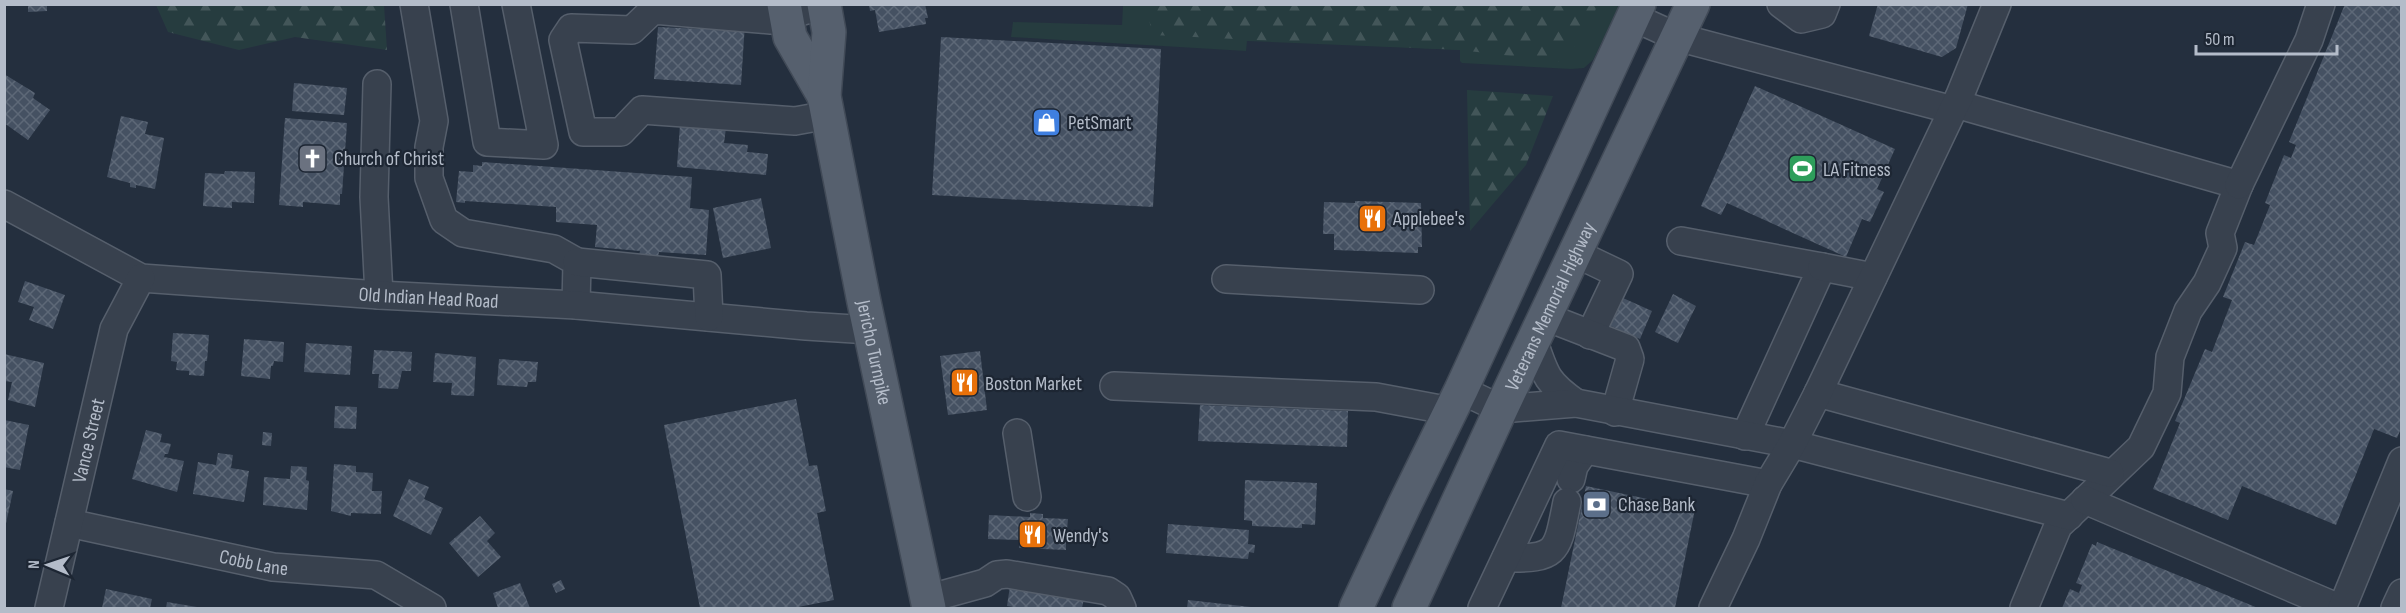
<svg xmlns="http://www.w3.org/2000/svg" width="2406" height="613" font-family="'Sofia Sans Condensed',sans-serif">
<defs>
<pattern id="forest-firs" width="22" height="20" patternUnits="userSpaceOnUse" patternTransform="scale(1.5)"><rect width="22" height="20" fill="#263c3f"/><path d="M5 1l3.5 6h-7zM16 11l3.5 6h-7z" fill="#435659"/></pattern>
<pattern id="building-cross-hatch" width="8" height="8" patternUnits="userSpaceOnUse" patternTransform="scale(1.5)"><rect width="8" height="8" fill="#455162"/><path d="M0 0l8 8M0 8l8-8" fill="none" stroke="#5d6877"/></pattern>
</defs>
<rect width="100%" height="100%" fill="#242f3e"/>
<path fill="#263c3f" d="M1123 5H1620L1593 60 1584 68 1571 69 1462 63 1460 61V50L1247 41 1246 51 1011 37 1013 22 1122 25Z"/>
<path fill="url(#forest-firs)" d="M156 5H384L387 50 295 37 239 50 168 32Z
M1145 5V4L1597 5 1589 30 1561 62 1460 50 1153 35Z
M1467 90 1553 96 1526 165 1470 231Z"/>
<path fill="url(#building-cross-hatch)" d="M28 4H47V11L28 12Z
M869 4H925L928 18H925L926 24 879 32 875 10 870 11Z
M1878 4H1968L1956 48 1942 57 1869 36Z
M2345 4H2402V426L2397 438 2374 429 2336 525 2242 486 2228 520 2153 489 2180 423 2175 421 2205 349 2212 352 2232 300 2223 297 2245 242 2254 245 2270 205 2265 203 2284 155 2291 158 2296 145 2289 142Z
M703 20 745 23 741 85 654 79 658 27 702 29Z
M941 37 1161 49 1153 207 932 195Z
M4 74 35 93 33 98 50 110 28 140 4 123Z
M294 83 347 88 344 115 292 111Z
M1755 86 1895 149 1877 189 1884 192 1870 222 1862 219 1846 257 1727 203 1721 215 1701 206Z
M121 116 148 122 145 134 164 138 155 189 136 185V188L130 187V183L107 177Z
M285 118 347 123 342 194H340V205L303 202V207L279 205Z
M680 124 726 128 724 143 748 145 747 152 768 154 766 175 677 167Z
M482 162 692 177 690 208 709 210 706 255 659 252 658 257 639 255 640 251 595 247 597 225 556 222V207L465 201V203L456 202 459 171 473 172V165L482 166Z
M225 171 255 172 254 203 232 202V208L203 206 205 173 224 174Z
M761 198 771 248 723 258 713 208Z
M1355 201 1421 203 1422 247H1418V253L1334 250V234H1323L1324 202 1355 203Z
M25 281 65 295 53 329 29 320 34 307 18 302Z
M1614 294 1652 311 1640 339 1602 322Z
M1673 294 1696 306 1678 343 1655 332Z
M173 333 209 335 207 361H205L204 376 189 375V371L176 370 177 362 171 361Z
M244 339 284 342 283 362 274 361 273 366H271L270 379 241 376Z
M306 343 352 346 350 375 304 372Z
M374 350 412 352 411 371H402L398 389 378 388 379 374H372Z
M980 351 987 410 948 415 940 356Z
M435 353 476 357 474 396 451 395 452 383 433 382Z
M4 354 44 363 35 407 8 400 12 382 4 381Z
M499 359 538 362 536 382H528L527 387 497 385Z
M796 399 809 466 817 465 826 511 817 513 834 600 793 608H700L664 425Z
M1200 405 1348 411 1347 447 1198 441Z
M335 406 357 407 356 429 334 428Z
M4 420 29 425 20 470 4 467Z
M146 430 162 434 160 442 171 444 168 454H165L164 457 184 461 177 492 132 479Z
M263 432 272 433 271 446 262 445Z
M218 453 233 455 231 468 249 471 244 502 193 494 198 462 216 465Z
M334 464 356 466V472L373 473 372 491H382L381 514 351 513V516L331 511Z
M291 466 307 467 306 480 309 481 307 510 263 505 264 477 290 479Z
M409 479 429 487 424 499 443 508 431 535 393 516Z
M1245 480 1317 483 1315 525 1302 524V528L1252 526V521L1244 520Z
M1586 486 1695 509 1675 608H1561Z
M4 489 13 491 5 528H4Z
M1030 513 1043 514V518L1068 519 1067 530 1075 531V541L1066 540V550L1019 548V540L988 539 989 515 1030 517Z
M480 516 495 533 487 541 501 557 478 577 449 543Z
M1168 524 1249 530 1248 544 1255 545 1254 553 1249 552 1248 559 1166 553Z
M2097 542 2258 608H2062L2070 589 2079 593 2082 585 2076 583 2092 544 2096 546Z
M1011 579 1084 599 1082 608H1019L1007 606Z
M561 580 565 589 556 593 552 584Z
M520 583 530 608H498L493 593Z
M106 589 152 599 150 608H102Z
M1188 600 1251 607 1250 608H1187Z
M167 602 197 607V608H166Z"/>
<g fill="none" stroke-linecap="round" stroke-linejoin="round">
<defs>
<g id="minor">
<path d="M414 4 434 121 429 147V178L444 220 463 233 554 249 577 262 576 305"/>
<path d="M464 4 487 142 544 145 516 4"/>
<path d="M1781 4 1801 19 1822 14 1826 4"/>
<path d="M824 5 771 20 653 10 632 30 571 28 563 40 583 132H621L642 110 795 121 828 115"/>
<path d="M1633 17 1677 37 1953 110"/>
<path d="M377 84 374 197 379 295"/>
<path d="M1956 104 2239 185 2220 233 2223 248 2207 283 2188 311 2170 357 2167 393 2141 447 2058 526 2024 608"/>
<path d="M2239 185 2309 40 2321 4"/>
<path id="s1" d="M4 204 141 278 379 295 576 305 806 326 870 330"/>
<path d="M1681 241 1822 267 1745 436"/>
<path d="M1575 253 1619 274 1590 335"/>
<path d="M577 262 707 275 709 317"/>
<path d="M1822 267 1873 277"/>
<path d="M1226 279 1420 290"/>
<path d="M1546 317 1626 348 1630 359 1615 412"/>
<path d="M1534 342C1545 375 1547 383 1576 403"/>
<path d="M1114 386 1376 397 1451 411"/>
<path d="M1461 390 1501 409 1576 403 1792 444 2069 516"/>
<path d="M1818 393 2110 473"/>
<path d="M1017 433 1027 497"/>
<path d="M1571 479 1574 466 1585 450"/>
<path d="M2085 500 2339 608"/>
<path id="s2" d="M69 523 273 567 376 575 432 608"/>
<path d="M1506 558C1559 559 1557 551 1567 502"/>
<path d="M927 599 985 583 997 575 1007 574 1108 591 1117 597 1122 608"/>
<path id="s3" d="M49 608 114 329 141 278"/>
<path d="M1482 608 1559 445 1768 484"/>
<path d="M1713 608 1746 539 1768 484 1792 444 1818 393 1960 95 1997 4"/>
<path d="M2342 608 2402 461"/>
<path d="M2395 608 2402 593"/>
</g>
<g id="major">
<path d="M784 4 790 37 824 96"/>
<path id="s4" d="M824 4 829 32 824 96 864 302 929 608"/>
<path d="M1356 608 1404 506 1461 390 1639 4"/>
<path id="s5" d="M1409 608 1501 409 1693 4"/>
</g>
</defs>
<use href="#minor" stroke="#565f6c" stroke-width="30"/>
<use href="#major" stroke="#414a57" stroke-width="36"/>
<use href="#minor" stroke="#38414e" stroke-width="27"/>
<use href="#major" stroke="#56606e" stroke-width="33"/>
</g>
<defs>
<symbol id="shop-square" viewBox="-11 -11 22 22"><rect x="-9" y="-9" width="18" height="18" rx="4" fill="#3f7fe0" stroke="#1d2633"/><path d="M-5-2.5h2.3a2.7 3.5 0 0 1 5.4 0H5L5.5 6h-11ZM-1.5-2.5h3a1.5 2.3 0 0 0-3 0Z" fill="#fff"/></symbol>
<symbol id="church-square" viewBox="-11 -11 22 22"><rect x="-9" y="-9" width="18" height="18" rx="4" fill="#6b7280" stroke="#1d2633"/><path d="M-1.2-6h2.4v3.5h3.3v2.4h-3.3V6h-2.4V-.1h-3.3v-2.4h3.3Z" fill="#fff"/></symbol>
<symbol id="stadium-square" viewBox="-11 -11 22 22"><rect x="-9" y="-9" width="18" height="18" rx="4" fill="#2e9e5b" stroke="#1d2633"/><path d="M0-5a6.5 5 0 1 0 0 10a6.5 5 0 1 0 0-10ZM-3.5-1.8h7v3.6h-7Z" fill="#fff"/></symbol>
<symbol id="restaurant-square" viewBox="-11 -11 22 22"><rect x="-9" y="-9" width="18" height="18" rx="4" fill="#e8710a" stroke="#1d2633"/><path d="M-5-6h1v4h1v-4h1v4h1v-4h1v5L-1.5 .5V6h-2V.5L-5-1ZM5-6V6H3V1.5H1.5Q1.5-4 5-6Z" fill="#fff"/></symbol>
<symbol id="bank-square" viewBox="-11 -11 22 22"><rect x="-9" y="-9" width="18" height="18" rx="4" fill="#5c6f8a" stroke="#1d2633"/><path d="M-6-4H6V4H-6ZM0-2.3a2.3 2.3 0 1 0 0 4.6a2.3 2.3 0 1 0 0-4.6Z" fill="#fff"/></symbol>
</defs>
<g fill-rule="evenodd">
<use href="#shop-square" x="1030" y="106" width="33" height="33"/>
<use href="#church-square" x="296" y="142" width="33" height="33"/>
<use href="#stadium-square" x="1786" y="152" width="33" height="33"/>
<use href="#restaurant-square" x="1356" y="202" width="33" height="33"/>
<use href="#restaurant-square" x="948" y="366" width="33" height="33"/>
<use href="#bank-square" x="1580" y="488" width="33" height="33"/>
<use href="#restaurant-square" x="1016" y="518" width="33" height="33"/>
</g>
<g text-anchor="middle" stroke-width="4.5" stroke-linejoin="round" paint-order="stroke">
<g font-size="20" fill="#b4bcc9" stroke="#1d2633" text-anchor="start">
<text x="1068" y="129">PetSmart</text>
<text x="334" y="165">Church of Christ</text>
<text x="1823" y="176">LA Fitness</text>
<text x="1393" y="225">Applebee's</text>
<text x="985" y="390">Boston Market</text>
<text x="1618" y="511">Chase Bank</text>
<text x="1053" y="542">Wendy's</text>
</g>
<g font-size="20" fill="#b4bcc9" stroke="#1d2633">
<text dy="7" stroke="none"><textPath href="#s1" startOffset="444">Old Indian Head Road</textPath></text>
<text dy="7" stroke="none"><textPath href="#s5" startOffset="333">Veterans Memorial Highway</textPath></text>
<text dy="7" stroke="none"><textPath href="#s4" startOffset="354">Jericho Turnpike</textPath></text>
<text dy="7" stroke="none"><textPath href="#s3" startOffset="172">Vance Street</textPath></text>
<text dy="7" stroke="none"><textPath href="#s2" startOffset="189">Cobb Lane</textPath></text>
</g>
</g>
<rect width="2406" height="613" fill="none" stroke="#b4bcc9" stroke-width="12"/>
<g transform="translate(48 565) rotate(272)" stroke="#1d2633" stroke-width="4.5" paint-order="stroke">
<path d="M0-4.5L10 22L0 15L-10 22Z" fill="#b4bcc9"/>
<text y="-9" font-size="16" font-weight="bold" text-anchor="middle" fill="#b4bcc9">N</text>
</g>
<path d="M2196 45v9h141v-9" fill="none" stroke="#b4bcc9" stroke-width="3"/>
<text x="2205" y="45" font-size="18" fill="#b4bcc9" stroke="#1d2633" stroke-width="4.5" paint-order="stroke">50 m</text>
</svg>
